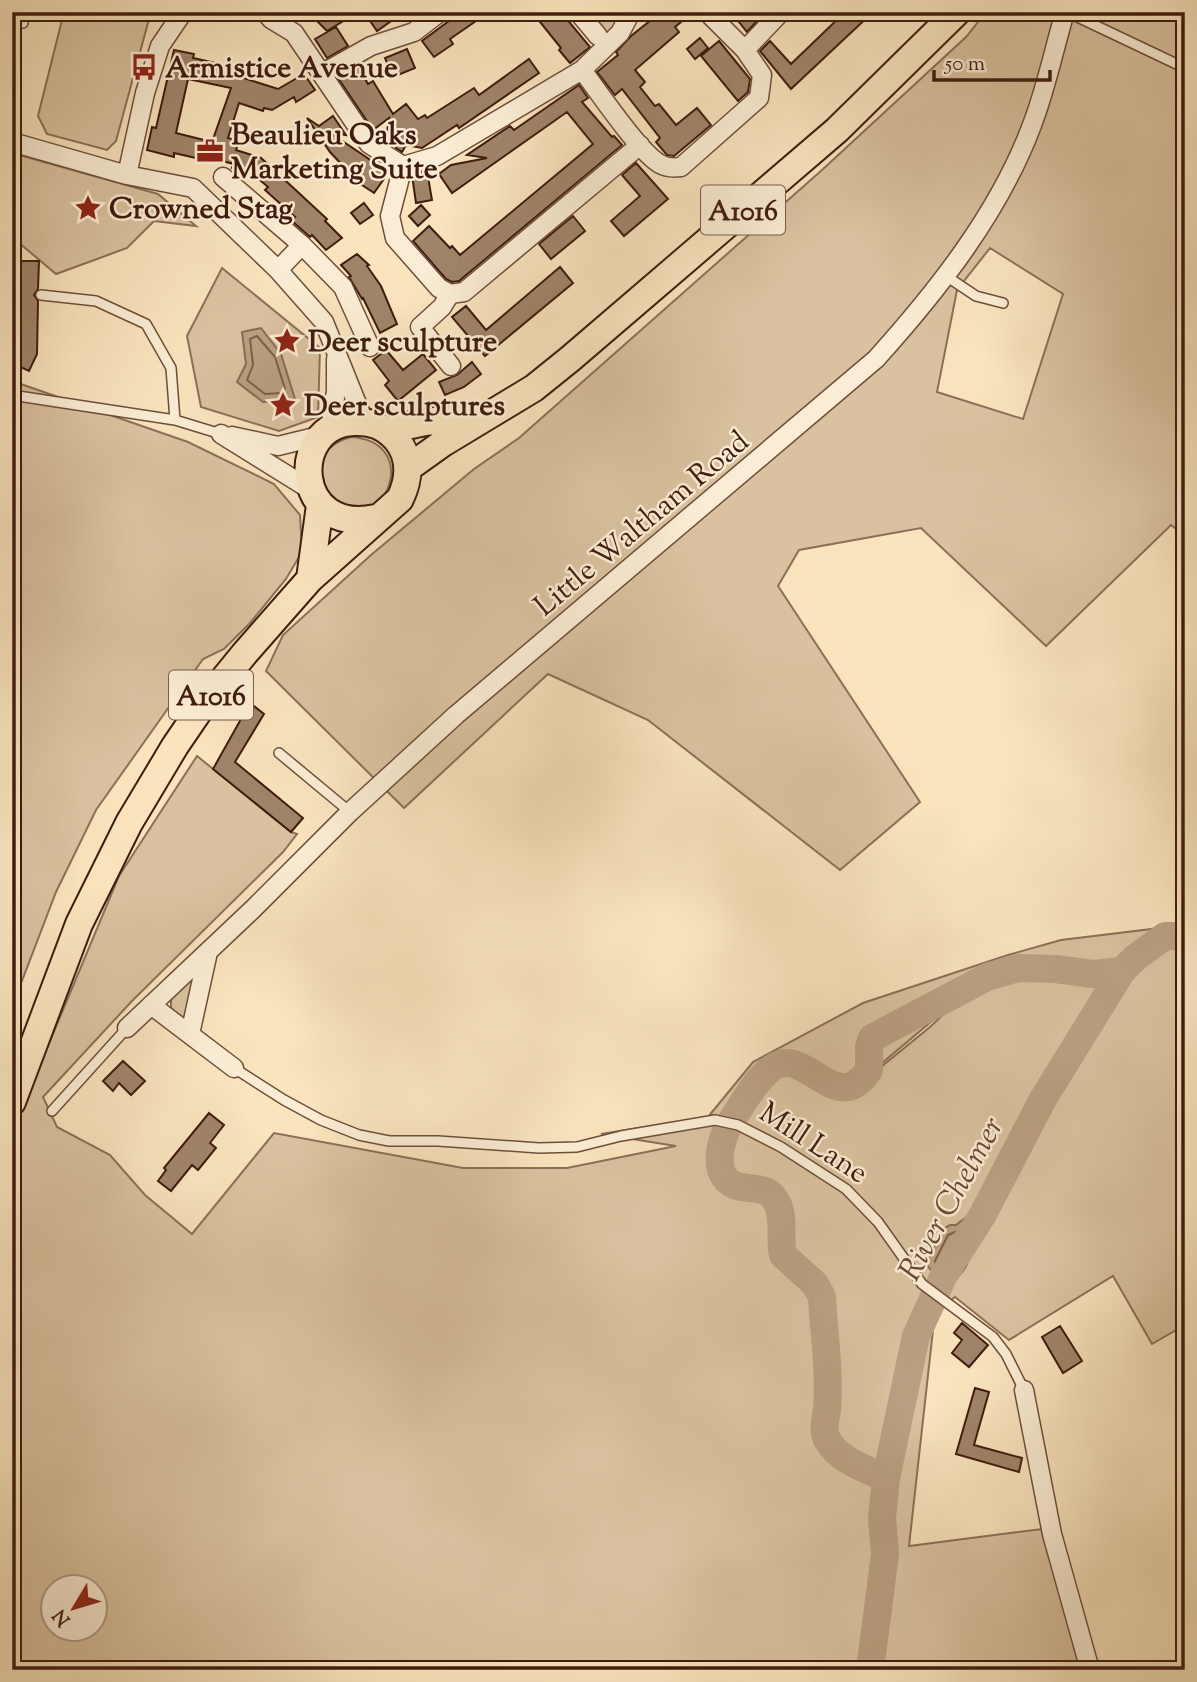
<svg xmlns="http://www.w3.org/2000/svg" width="1197" height="1682" font-family="'Sorts Mill Goudy',serif">
<rect width="100%" height="100%" fill="#f9e4be"/>
<filter id="stains"><feTurbulence type="fractalNoise" baseFrequency=".00286" numOctaves="4"/><feColorMatrix values="0 0 0 0 .2 0 0 0 0 .09 0 0 0 0 .02 0 0 0 .5 -.17"/></filter>
<radialGradient id="worn" r=".72"><stop offset=".6" stop-color="#630" stop-opacity="0"/><stop offset="1" stop-color="#630" stop-opacity=".3"/></radialGradient>
<path fill="#dac2a0" stroke="#8d6f58" stroke-width="2" fill-rule="evenodd" d="M64 12H116L149 19 116 141 107 150 47 134 38 116Z
M586 12H625L599 49 594 43Z
M986 12H1185V536L1171 525 1046 646 921 528 799 550 778 586 920 802 840 870 648 720 548 674 404 808 266 671 283 635 371 555 474 469 519 438 822 170 966 37ZM990 248 1063 294 1023 419 937 392 957 290Z
M12 153 158 194 196 226 154 221 127 248 56 274 12 237Z
M222 268 320 348 318 417 279 431 201 407 187 336Z
M12 381 188 442 274 484 300 515 302 552 286 579 250 623 224 649 203 659 96 810 56 892 12 1007Z
M351 437C416 441 391 519 353 509 345 507 336 501 328 498 325 489 319 478 319 469 319 452 336 441 351 437Z
M197 756 291 832 297 834 283 852 132 1001 43 1097 57 1127 110 1155 145 1195 192 1234 274 1133 463 1168H567L676 1146 601 1134 708 1117 753 1062 863 1003 1008 955 1061 940 1185 925V1325L1152 1344 1113 1276 1009 1340 955 1297 935 1312 909 1546 1042 1529 1081 1670H12V1132L119 876ZM971 988 930 1027 876 1071 837 1083 875 1069ZM52 1588H94V1630H52Z
M197 973 185 1017 183 1019 171 1008V999Z"/>
<path fill="#baa082" stroke="#896b54" stroke-width="2" d="M261 328 281 354 295 399 263 402 237 382 246 364 242 332Z
M970 1214 985 1219C981 1225 975 1232 973 1240 967 1263 971 1264 953 1282 941 1279 933 1274 926 1264L942 1230 950 1225H956Z"/>
<g fill="none" stroke-linecap="round" stroke-linejoin="round">
<path stroke="#7d5e48" stroke-width="2" d="M257 336 275 357 285 389 282 393 265 394 247 380 253 365 250 339Z
M964 1228 969 1231C963 1247 966 1265 949 1274L937 1267 935 1261 948 1235Z"/>
<path stroke="#baa082" stroke-width="28" d="M886 1478C866 1469 840 1461 828 1441 822 1431 825 1421 827 1410 830 1372 824 1335 822 1297L815 1284 783 1255C779 1239 785 1217 777 1203 769 1186 756 1190 741 1187 709 1181 719 1139 732 1120 742 1105 761 1069 780 1064 810 1055 839 1116 869 1070V1047L872 1038 987 977 1018 968 1055 969 1093 974 1122 971
M870 1670 885 1554 882 1518 886 1478 916 1336 944 1275 982 1216 1043 1099 1122 971 1135 958 1165 936H1185"/>
</g>
<path fill="#a0846a" stroke="#401c0f" stroke-width="2" fill-rule="evenodd" d="M308 12H358L327 31Z
M364 12H404L377 31Z
M461 12H489L450 39 453 44 434 57 422 41Z
M532 12H561L590 47 570 63 559 50 561 48Z
M661 12H693L675 27 679 32 635 70 645 82 640 87 655 106 659 104 676 125 697 108 711 125 674 156 667 155 656 142 660 138 622 89 615 95 597 72 618 55 616 52 631 36Z
M731 12H749L756 22 747 32Z
M845 12H873L791 89 760 51 770 41 791 64Z
M336 27 348 46 327 58 315 39Z
M700 38 708 48 695 59 687 49Z
M719 41 750 79 748 92 738 101 701 56Z
M407 49 415 68 393 77 385 58Z
M174 50 194 54 193 58 216 63 215 69 278 89 304 74 315 90 296 102 294 97 272 110 264 108 263 111 239 103 228 138 239 141 236 150 261 158 327 219 325 221 342 238 326 250 312 235 310 237 292 221 295 217 265 190 268 187 254 175 232 168 234 164 197 155 196 158 174 153V157L147 150 152 127 156 128ZM188 79 231 88 212 142 176 133Z
M529 59 539 73 459 128 457 125 422 148 406 145 402 152 396 148 397 142 386 140 389 118 373 130 338 78 358 66 368 84 373 81 393 114 406 104 418 119 425 115 427 118 474 88 479 95Z
M579 85 588 98 582 102 612 137 614 136 622 145 459 281 452 282 446 279 413 241 429 226 450 248 452 246 460 255 593 144 567 112 452 193 439 174 451 165 487 158 467 155 510 126 514 130Z
M333 116 346 135 329 132 369 159 386 176 374 193 359 183 330 152 307 118 319 126Z
M636 163 668 199 624 236 611 221 640 196 622 175Z
M427 171 432 200 416 203 412 175Z
M364 203 373 215 360 224 351 213Z
M421 205 430 215 418 226 409 216Z
M573 216 585 231 551 259 539 244Z
M357 254 369 265 367 266 381 286 397 324 380 333 363 298 362 299 349 277 351 276 341 265Z
M12 261H39L38 289 34 295 38 301 37 354 29 371 12 363Z
M560 267 573 283 485 356 452 317 466 306 486 330Z
M386 350 403 370 423 354 436 370 398 401 385 385 389 381 373 360Z
M472 362 481 374 464 387 445 395 439 382 457 375Z
M250 703 264 714 235 762 303 818 291 832 213 769Z
M123 1061 145 1081 131 1095 119 1083 113 1091 103 1081Z
M209 1113 224 1125 210 1143 216 1148 198 1170 192 1165 171 1191 158 1181 166 1170 164 1168Z
M962 1323 988 1345 969 1367 952 1353 962 1340 954 1333Z
M1060 1326 1082 1361 1063 1373 1042 1337Z
M975 1388 989 1392 974 1445 1022 1458 1019 1472 956 1454Z"/>
<g fill="none" stroke-linecap="round" stroke-linejoin="round">
<defs>
<path id="lane" d="M1067 12 1185 68
M12 20 23 23
M946 276 976 296 1003 303
M41 295 96 301 146 324 171 368 175 420
M12 393 18 396 175 420 221 434
M279 753 350 812
M234 1068 284 1100 321 1120 359 1135 389 1141H438L539 1148 577 1147 621 1136 715 1120 738 1125 781 1147 846 1189 878 1222 922 1284 993 1337 1006 1354 1024 1390
M52 1111 127 1028"/>
<path id="street" d="M265 12 271 19 294 33 369 144 403 166 437 156 582 70 620 33 631 12
M578 12 598 36
M745 50 781 12
M582 70C599 92 638 151 660 164 667 168 673 168 681 167L759 98 762 75 745 50 707 12
M323 73 371 46 414 32 440 12
M12 142 127 175 193 188 278 270 324 322 364 421
M403 166 390 216 395 238 439 288 450 294 464 292 640 145
M127 175 145 93 160 46 183 12
M223 177 302 245 343 287 370 347
M278 270 302 245
M450 294 442 307 420 327 451 366
M330 429 336 391V359
M221 434 311 490
M232 436 278 446 323 435
M151 1005 234 1068
M127 1028 252 910 350 812 456 715 876 359C938 290 999 213 1032 125 1046 89 1054 49 1065 12
M190 1034 208 952
M1024 1390 1052 1534 1090 1670"/>
<path id="primary" d="M388 430 425 422 479 416
M408 468 443 443 534 388 570 359 837 130 957 12
M310 579 320 505
M12 1102 79 924 129 823 175 746 205 702 245 653 310 579 400 499C410 478 411 457 396 439 384 426 371 421 353 422 288 425 293 536 376 518"/>
</defs>
<use href="#lane" stroke="#6e4e3b" stroke-width="12"/>
<use href="#street" stroke="#6e4e3b" stroke-width="21"/>
<use href="#primary" stroke="#401c0f" stroke-width="30"/>
<use href="#lane" stroke="#fbedd5" stroke-width="9"/>
<use href="#street" stroke="#fbedd5" stroke-width="18"/>
<use href="#primary" stroke="#f9e4be" stroke-width="26"/>
</g>
<defs>
<symbol id="bus-bare" viewBox="-9 -9 18 18"><path d="M-5-6H5V4H4V6H2V4H-2V6H-4V4H-5ZM-3.5-4V0h7V-4ZM-3.5 1.2v1.5H-2V1.2ZM2 1.2v1.5H3.5V1.2Z" fill="#8f2418" stroke="#fbedd5" stroke-width="2.5" paint-order="stroke"/></symbol>
<symbol id="office-bare" viewBox="-9 -9 18 18"><path d="M-6-3h4V-5.5h4V-3h4V5H-6ZM-1-4.5V-3h2v-1.5ZM-6 0V1H6V0Z" fill="#8f2418" stroke="#fbedd5" stroke-width="2.5" paint-order="stroke"/></symbol>
<symbol id="sight-bare" viewBox="-9 -9 18 18"><path d="M0-6L1.8-2.2L6-1.7L2.9 1.2L3.7 5.4L0 3.3L-3.7 5.4L-2.9 1.2L-6-1.7L-1.8-2.2Z" fill="#8f2418" stroke="#fbedd5" stroke-width="2.5" paint-order="stroke"/></symbol>
</defs>
<g fill-rule="evenodd">
<use href="#bus-bare" x="125" y="48" width="38" height="38"/>
<use href="#office-bare" x="191" y="132" width="38" height="38"/>
<use href="#sight-bare" x="69" y="189" width="38" height="38"/>
<use href="#sight-bare" x="268" y="322" width="38" height="38"/>
<use href="#sight-bare" x="264" y="386" width="38" height="38"/>
</g>
<g text-anchor="middle" stroke-width="5" stroke-linejoin="round" paint-order="stroke">
<g fill="#fbedd5" stroke="#785b4a" stroke-width="2">
<rect x="701" y="185.5" width="84" height="49" rx="5"/>
<rect x="169" y="670.5" width="84" height="49" rx="5"/>
</g>
<g font-size="28" font-weight="bold" fill="#401c0f">
<text x="743" y="220">A1016</text>
<text x="211" y="705">A1016</text>
</g>
<g font-size="30" font-weight="bold" fill="#401c0f" stroke="#fbedd5" text-anchor="start">
<text x="165" y="77">Armistice Avenue</text>
<text x="231" y="144">Beaulieu Oaks<tspan x="231" dy="34">Marketing Suite</tspan></text>
<text x="109" y="218">Crowned Stag</text>
<text x="308" y="351">Deer sculpture</text>
<text x="304" y="415">Deer sculptures</text>
</g>
<g font-size="30" fill="#401c0f" stroke="#fbedd5">
<text transform="translate(641 523) rotate(-40)" y="10">Little Waltham Road</text>
<text transform="translate(814 1142) rotate(33)" y="10">Mill Lane</text>
</g>
<g font-size="32" font-style="italic" fill="#6b4a37" stroke="#fbedd5">
<text transform="translate(950 1198) rotate(-61)" y="11">River Chelmer</text>
</g>
</g>
<rect width="1197" height="1682" fill="none" stroke="#f9e4be" stroke-width="42"/>
<rect x="14" y="14" width="1169" height="1654" fill="none" stroke="#401c0f" stroke-width="3.5"/>
<rect x="21" y="21" width="1155" height="1640" fill="none" stroke="#401c0f" stroke-width="2"/>
<g transform="translate(74 1608) rotate(232)"><circle r="33" fill="#fbedd5" stroke="#b09986" stroke-width="2"/>
<path d="M0-5L12 26L0 18L-12 26Z" fill="#8f2418"/>
<text y="-10" font-size="19" font-weight="bold" text-anchor="middle" fill="#401c0f">N</text>
</g>
<path d="M934 70v10h116v-10" fill="none" stroke="#401c0f" stroke-width="3.5"/>
<text x="945" y="70" font-size="21" fill="#401c0f" stroke="#fbedd5" stroke-width="5" paint-order="stroke">50 m</text>
<rect width="100%" height="100%" filter="url(#stains)"/>
<rect width="100%" height="100%" fill="url(#worn)"/>
</svg>
